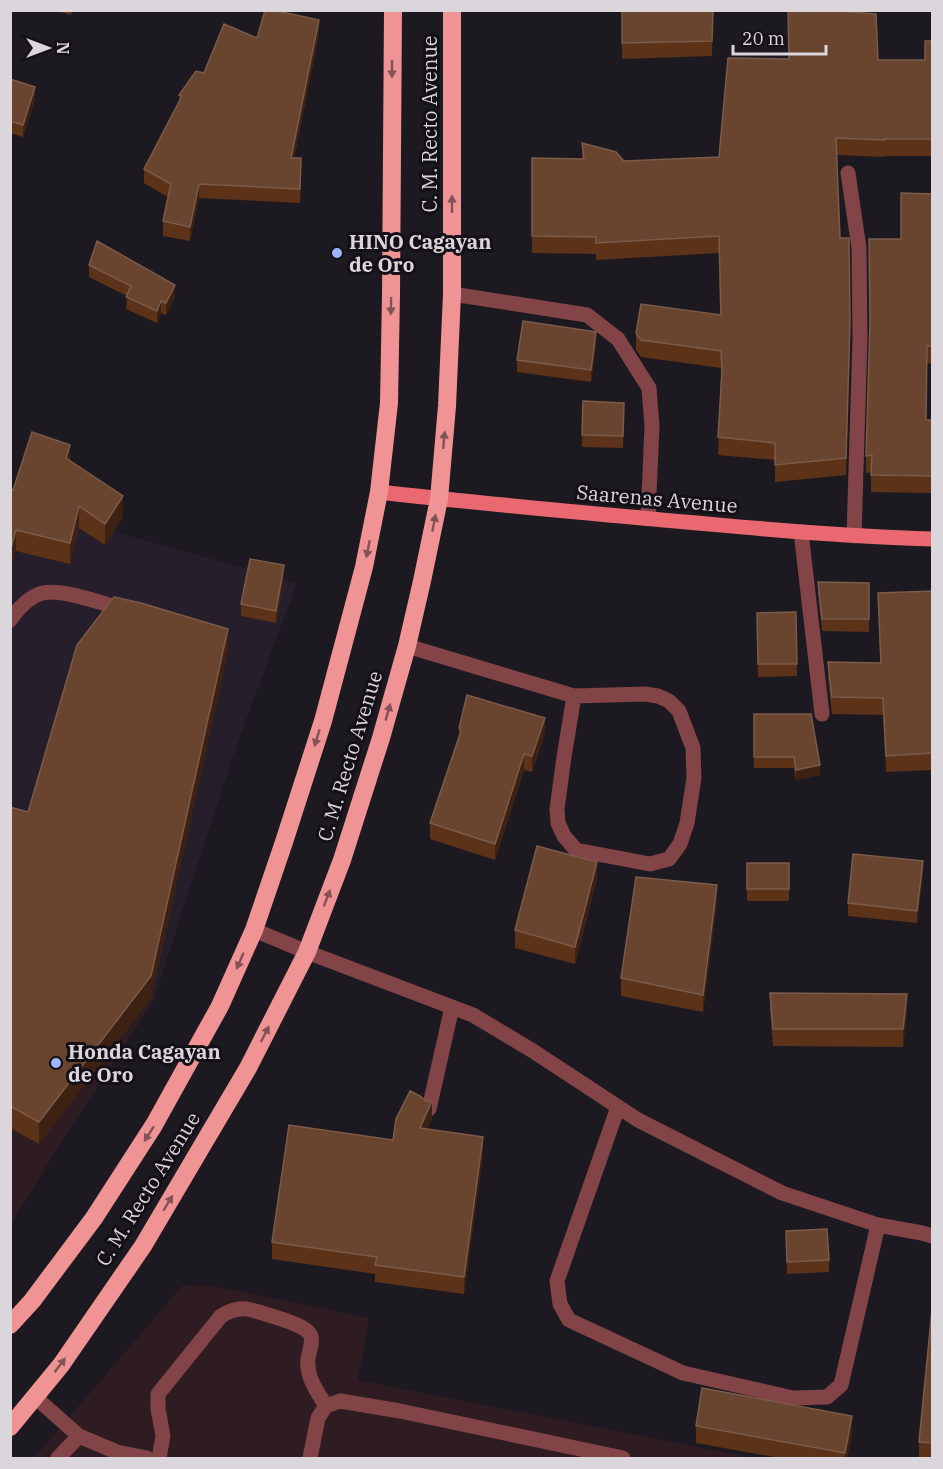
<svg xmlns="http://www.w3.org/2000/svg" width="943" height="1469" font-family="'IBM Plex Serif',serif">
<rect width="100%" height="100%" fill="#1d1920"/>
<path fill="#2e1c22" d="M11 971 153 1002 60 1144 11 1224Z
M209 1285 369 1318 358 1380 754 1458H34L182 1286Z"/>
<path fill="#261e2a" d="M10 502 297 583 232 758 153 1002 11 971Z"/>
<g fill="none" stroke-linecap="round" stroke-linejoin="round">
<path stroke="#824446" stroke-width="15" d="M848 173 859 248 860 338 854 536
M452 294 587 315 618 339 649 388 652 426 648 519
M801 532 822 714
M10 620C18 609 29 596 43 593 61 588 107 605 126 610
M407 646 574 696 645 694 658 696 669 701 679 711 693 748 694 778 687 823 680 844 669 859 650 864 576 850 564 836 558 823 557 809 564 757 574 696
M254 930 307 952 473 1015 533 1051 638 1120 782 1193 878 1225 922 1233 932 1236
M618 1107 557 1281 560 1304 569 1320 683 1373 793 1398 827 1397 841 1385 878 1225
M429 1109 452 1007
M35 1397 79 1436 117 1452 147 1458
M58 1458 79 1436
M159 1458 163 1436 158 1409V1394L221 1316C229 1311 238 1308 247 1309 257 1311 293 1322 301 1327 305 1329 309 1331 311 1336 313 1344 309 1351 308 1359 306 1377 317 1391 326 1406
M310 1458 318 1418 326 1406 340 1401 400 1411 623 1458"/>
<path stroke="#ea6970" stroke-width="15" d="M379 492C466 502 554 510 642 518 739 527 835 536 932 539"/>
<path stroke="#f09395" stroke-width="18" d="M10 1325 32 1301 94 1218 154 1125 220 1006 254 930 284 842 323 721 364 567 379 492 389 403 391 294 393 10
M10 1427 61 1365 143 1246 248 1068 307 952 342 860 381 738 407 646 422 581 439 499 447 406 452 294V10"/>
</g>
<path fill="#5c3219" d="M53 10H72L71 15Z
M713 10 712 56 622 59V43Z
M319 34 294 158 301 173 300 203 199 198 190 241 163 236V221L168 197 144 183V169L179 103V95L257 38Z
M933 41V156H885V157L837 155 840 238 850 338 846 475 775 482V460L718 455 721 368 641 357 636 350V333L720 315 719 253 596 260V254L532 253V158L582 159V143L624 161 719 157 878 60H925Z
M10 79 35 99 23 137 10 133Z
M933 194V364L927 363 926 420H933V493L871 492V472L866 473V456L901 239Z
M89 265 175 297 166 315 161 313 157 323 126 309 127 296 89 277Z
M596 344 591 382 517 372V360Z
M583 401 624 415 623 448 582 447Z
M70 462 123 517 105 545 79 528 70 564 16 551 13 490Z
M284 577 276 623 241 616V604Z
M818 582 869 583V632L822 631 818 594Z
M933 591V770L886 772 883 715 832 714 828 679V662L880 663 878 593Z
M796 612 797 676 758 677 757 613Z
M228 651 151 998 39 1144 10 1128V807L28 812Z
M754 714 820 775 796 780 794 768H754Z
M459 728 545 733 532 772 524 770 495 860 430 839V823L459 736Z
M747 863H789V901H747Z
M923 874 917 923 848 916V903Z
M597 879 575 964 515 948V930Z
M717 902 703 1012 621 996V978Z
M770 993 907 1012 903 1047 773 1046 770 1011Z
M432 1119 427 1129 483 1154 464 1294 375 1282V1274L272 1259V1242L393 1140Z
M786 1231 829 1260V1272L787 1274Z
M933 1310V1458H919V1442Z
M696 1426 852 1434 847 1458H780L696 1443Z"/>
<path fill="#3d2113" d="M319 20V34L291 172V158Z
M35 87V99L23 137V125Z
M199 184V198L190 241V227Z
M175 285V297L166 315V303Z
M161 301V313L157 323V311Z
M850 321V338L846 475V458Z
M596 332V344L591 382V370Z
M70 445V466L66 458Z
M123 496V517L105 545V524Z
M79 506V528L70 564V543Z
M16 530V551L10 573V552Z
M284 565V577L276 623V611Z
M228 629V651L151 998 39 1144V1122Z
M545 718V733L532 772V756Z
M524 754V770L495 860V844Z
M820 765V775L796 780V770Z
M923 861V874L917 923V911Z
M597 862V879L575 964V947Z
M717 885V902L703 1012V995Z
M907 994V1012L903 1047V1029Z
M432 1101V1119L420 1146V1128Z
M483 1137V1154L464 1294V1277Z
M852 1416V1434L847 1458H845V1453Z"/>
<path fill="#69442e" stroke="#7b5b49" stroke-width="1.5" d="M265 10H273L319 20 291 158H301L300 189 199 184 190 227 163 221 171 184 144 169 182 96 179 95 196 71 204 73 224 24 257 38Z
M622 10H713L712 41 622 43Z
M788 10H825L876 14 878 60H925V41H933V139H885V140L836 138 840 238H849L850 321 846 458 775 465V443L718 437 722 372 721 351 641 340 636 333 641 304 721 315 719 236 596 243V237L532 236V158L584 159 582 143 616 152 624 161 719 157 728 58 789 59Z
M10 79 35 87 23 125 10 121Z
M901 193 933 194V346H927L926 420H933V476L871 475 872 455 866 456 870 321 869 239H901Z
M97 241 175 285 166 303 161 301 157 311 126 297 131 286 89 265Z
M523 321 596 332 591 370 517 360Z
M583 401 624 403 623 436 582 435Z
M32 432 70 445 66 458 123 496 105 524 79 506 70 543 16 530 10 552V489L13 490Z
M250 559 284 565 276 611 241 604Z
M818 582 869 583V619H822Z
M933 591V753L886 756 883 698 832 697 828 662 881 663 878 593Z
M114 597 141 603 228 629 151 976 39 1122 10 1106V807L28 812 77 645Z
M796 612 797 664H758L757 613Z
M467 695 545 718 532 756 524 754 495 844 430 823 461 731 459 728Z
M754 714H811L820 765 796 770 794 757H754Z
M537 846 597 862 575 947 515 930Z
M853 854 923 861 917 911 848 903Z
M747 863H789V889H747Z
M636 877 717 885 703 995 621 978Z
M770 993 907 994 903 1029H773Z
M410 1091 420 1096 426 1101H432L420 1128 483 1137 464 1277 375 1265 377 1257 272 1242 289 1125 393 1140 396 1119Z
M827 1229 829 1260 787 1262 786 1231Z
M932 1310H933V1443L919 1442Z
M702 1388 852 1416 845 1453 696 1426Z"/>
<defs><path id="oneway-solid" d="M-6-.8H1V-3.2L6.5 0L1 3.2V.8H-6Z" transform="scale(1.5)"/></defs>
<g fill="#825256">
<use href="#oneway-solid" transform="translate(392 69) rotate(90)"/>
<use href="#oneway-solid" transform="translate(452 204) rotate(-90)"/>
<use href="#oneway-solid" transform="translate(391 306) rotate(91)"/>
<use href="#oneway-solid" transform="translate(444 440) rotate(-85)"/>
<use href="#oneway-solid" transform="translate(434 523) rotate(-79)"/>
<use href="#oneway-solid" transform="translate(368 549) rotate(101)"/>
<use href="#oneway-solid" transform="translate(388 712) rotate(-74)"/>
<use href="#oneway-solid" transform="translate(317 738) rotate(107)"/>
<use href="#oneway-solid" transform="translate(327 898) rotate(-69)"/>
<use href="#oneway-solid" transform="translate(240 961) rotate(114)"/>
<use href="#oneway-solid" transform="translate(265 1034) rotate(-63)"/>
<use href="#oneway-solid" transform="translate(149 1134) rotate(123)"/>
<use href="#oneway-solid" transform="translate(168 1203) rotate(-59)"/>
<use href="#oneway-solid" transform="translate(60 1365) rotate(-53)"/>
</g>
<g fill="#9eb4fd" stroke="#141017" stroke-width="2">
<circle cx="337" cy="253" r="6"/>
<circle cx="56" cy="1063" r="6"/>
</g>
<g text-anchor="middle" stroke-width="6" stroke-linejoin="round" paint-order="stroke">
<g font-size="20" fill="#dad6db" stroke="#141017">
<text transform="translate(430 124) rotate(-90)" y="7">C. M. Recto Avenue</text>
<text transform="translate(657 499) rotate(5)" y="7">Saarenas Avenue</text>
<text transform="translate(350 756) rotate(-73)" y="7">C. M. Recto Avenue</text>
<text transform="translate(148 1189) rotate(-58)" y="7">C. M. Recto Avenue</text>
</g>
<g font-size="20" font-weight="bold" fill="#dad6db" stroke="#141017" text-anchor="start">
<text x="349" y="249">HINO Cagayan<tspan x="349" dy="23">de Oro</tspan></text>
<text x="68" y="1059">Honda Cagayan<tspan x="68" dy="23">de Oro</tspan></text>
</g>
</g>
<rect width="943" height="1469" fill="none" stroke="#dad6db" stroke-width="24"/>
<g transform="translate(48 48) rotate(90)" stroke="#141017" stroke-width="4.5" paint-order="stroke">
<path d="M0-4.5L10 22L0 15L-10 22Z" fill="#dad6db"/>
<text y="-9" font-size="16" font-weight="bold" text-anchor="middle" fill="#dad6db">N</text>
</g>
<path d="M733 45v9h93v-9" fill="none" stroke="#dad6db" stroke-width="3"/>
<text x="742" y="45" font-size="18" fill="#dad6db" stroke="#141017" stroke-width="4.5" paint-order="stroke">20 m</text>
</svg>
